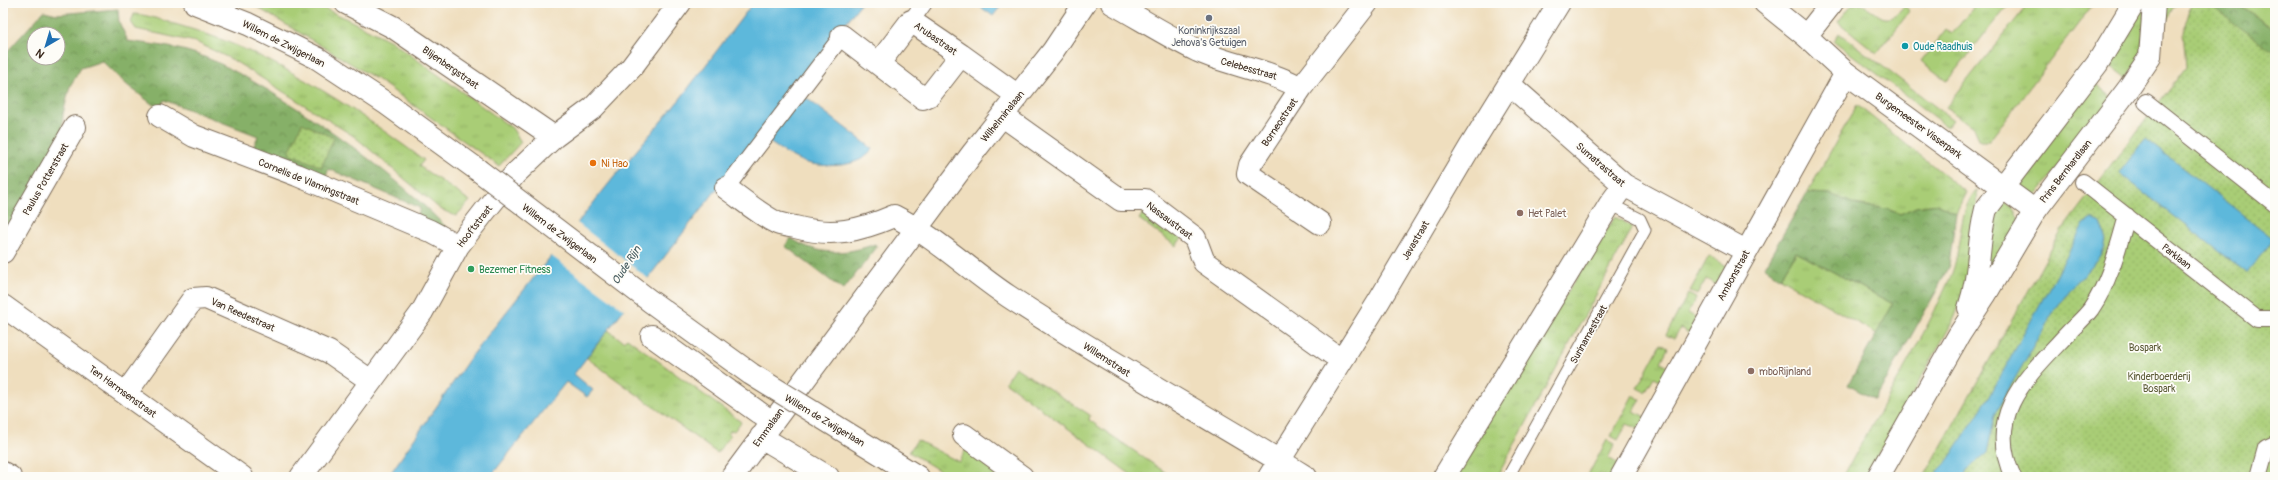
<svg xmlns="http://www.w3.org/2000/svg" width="2278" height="480" font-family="Pangolin,sans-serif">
<defs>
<pattern id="grass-tufts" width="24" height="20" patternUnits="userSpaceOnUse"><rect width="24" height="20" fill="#a9cd76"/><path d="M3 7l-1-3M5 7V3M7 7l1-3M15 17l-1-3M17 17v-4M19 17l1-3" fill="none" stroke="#92b066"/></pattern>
<pattern id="forest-crowns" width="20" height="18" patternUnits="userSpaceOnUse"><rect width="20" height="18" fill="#86b067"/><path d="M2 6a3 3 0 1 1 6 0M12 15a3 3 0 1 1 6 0" fill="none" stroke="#6f8f54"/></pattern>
<pattern id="park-dots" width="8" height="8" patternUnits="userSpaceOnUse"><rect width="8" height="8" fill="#a9cd76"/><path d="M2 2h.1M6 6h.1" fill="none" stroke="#92b066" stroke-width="1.8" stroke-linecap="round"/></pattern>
</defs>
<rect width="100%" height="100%" fill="#fdfcf7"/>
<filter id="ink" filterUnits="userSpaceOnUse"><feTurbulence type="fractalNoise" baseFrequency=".025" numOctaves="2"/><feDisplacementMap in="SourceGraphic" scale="8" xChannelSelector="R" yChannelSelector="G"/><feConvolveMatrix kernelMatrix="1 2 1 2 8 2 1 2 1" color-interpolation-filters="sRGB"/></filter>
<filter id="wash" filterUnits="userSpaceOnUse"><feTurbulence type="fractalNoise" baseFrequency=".012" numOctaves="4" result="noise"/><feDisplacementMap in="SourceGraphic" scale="16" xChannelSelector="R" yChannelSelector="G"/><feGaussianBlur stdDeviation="0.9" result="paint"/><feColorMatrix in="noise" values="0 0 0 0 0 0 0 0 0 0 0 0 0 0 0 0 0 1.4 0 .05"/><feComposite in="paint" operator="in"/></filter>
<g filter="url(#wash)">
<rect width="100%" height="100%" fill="#efdebe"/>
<path fill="url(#grass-tufts)" stroke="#727c4a" d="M250 3H312L343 17 391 41 512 128 521 142 499 166 378 80Z
M1853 3C1877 3 1881 35 1904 6L1910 11 1877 53 1838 22Z
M1968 3H2003L2007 6 1947 81 1921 61 1946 29 1952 34 1973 8Z
M2029 3H2094L1989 141H1980L1974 128 1946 107Z
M2146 3 2142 54 2126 78 2108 64Z
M2161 3H2176L2164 26Z
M134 14C149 15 164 21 178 25 270 51 348 104 424 160L419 166 470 201 456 216 440 209 355 137 233 60 196 42 136 29 131 22Z
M1839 33 1953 120 1947 127 1834 41Z
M2093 82 2113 98 2033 199 2015 183Z
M1857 105 1966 192 1956 213 1938 204 1916 207 1900 214 1887 209 1854 204 1830 194 1807 193Z
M1977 189C1980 223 1967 290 1953 321L1866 477H1843C1878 411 1920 347 1950 278 1963 249 1956 213 1977 189Z
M2001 199 2012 207 2020 220 1987 278V231Z
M1615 217 1633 227 1497 477H1451Z
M1796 252 1893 304 1877 334 1780 278Z
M1709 256 1727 266 1717 285 1706 279 1697 295 1690 291Z
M1688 294 1696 298 1688 313 1699 319 1691 334 1680 328 1674 339 1666 335Z
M608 330 623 341 627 338 741 422 734 431 731 430 728 434 730 436 717 453 587 358Z
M1661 344 1668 348 1661 362 1672 368 1664 382 1654 377 1645 392 1637 388Z
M1015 367 1090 415 1089 420 1172 477H1134L1005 382Z
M1633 395 1641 400 1634 411 1645 417 1638 429 1627 424 1618 440 1611 436Z
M917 440 959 462 968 445 1011 477H950L909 452Z
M1607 440 1615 444 1608 458 1619 464 1612 477H1605L1599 474 1597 477H1587Z"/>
<path fill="url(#forest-crowns)" stroke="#606d42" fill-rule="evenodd" d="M2193 3H2237L2275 30V90L2202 14 2189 10Z
M118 9 119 22 128 41C148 44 170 46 190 52 217 60 242 75 266 89 330 128 393 173 446 227L445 230 417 219 420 208 329 169 324 179 253 148 258 136 164 100 160 110 127 85 102 61 81 68 70 86 63 114 61 143 3 243V56L44 11 57 14ZM34 34H58V58H34Z
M1807 193 1830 194 1857 205 1887 209 1900 214 1916 207 1938 204 1956 213 1949 265 1937 290 1875 400 1848 385 1893 304 1796 252 1780 278 1764 267Z
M791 238C817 256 846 255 875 244L877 247 843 290 785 246Z"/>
<path fill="url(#park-dots)" stroke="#727c4a" d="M2192 3H2207L2275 53V477H1924L2062 230 2186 67 2183 32Z
M302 123 334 138 321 167 289 153Z
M1147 208 1184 235 1176 246 1139 219Z"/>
<path fill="#a9cd76" stroke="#727c4a" d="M2237 3H2275V30Z"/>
<path fill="#5db8db" stroke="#4c717c" d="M753 3H861L812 67 805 97 873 149C861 167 828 168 807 163 794 159 781 150 769 142L727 176 574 374 593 390 587 397 566 382 490 477H388L472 355 614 177 680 99Z
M975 3H1003L993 16Z
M2145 139 2274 239 2247 273 2119 173Z
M2093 219 2100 223 2106 237 2105 247 2100 257 2072 287 2054 311 2003 399 1995 415 1987 453 1967 470 1964 477H1932L1946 463 1989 397 2084 224Z"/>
<path fill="#efdebe" d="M576 222 650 280 626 311 550 255Z"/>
</g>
<g filter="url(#ink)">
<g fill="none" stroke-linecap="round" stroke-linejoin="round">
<defs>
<path id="service" d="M1508 477 1645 230 1640 219 1610 204"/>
<path id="pedestrian" d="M911 21 924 3
M2146 102 2275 204
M2083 182 2257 319H2275
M726 188 842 36
M2013 477C1983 413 2030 374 2070 331 2077 324 2085 317 2091 309 2110 281 2118 248 2127 216
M2258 477 2266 448 2275 444"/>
<path id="minor" d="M346 3 393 27 554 137
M1112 3C1141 19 1169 37 1198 51 1232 66 1269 70 1301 88
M1765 3 1806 36 1846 73 2035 211
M842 36 923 98 930 95 961 55 1018 96
M1806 36 1832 3
M879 63 911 21 961 55
M1509 84 1624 185 1746 251
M160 116 194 136 297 175 430 231 458 246
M1003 116 1121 200H1145L1195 238 1204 262 1341 360
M726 188C743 200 759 214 777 223 783 225 789 226 795 227 833 237 859 231 894 216 936 237 969 270 1008 296 1105 360 1207 416 1306 477
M1320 223 1248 174 1250 165 1301 88 1367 3
M3 252 75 127
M3 306 242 477
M652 336 772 422
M126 393 193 299 206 298 329 352 371 381
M964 435 1022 477
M761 437 828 477
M3 473 10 477
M301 477 422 312 458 246 485 211 515 174 554 137 593 108 631 68 680 3
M732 477 972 154 1053 51 1085 3
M1269 477 1379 301 1470 147 1559 3
M1444 477 1610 204 1624 185
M1621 477 1846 73"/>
<path id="tertiary" d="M195 3 248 24 317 58 387 104 478 170
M889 459 918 477"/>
<path id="secondary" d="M1969 308C1981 273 1977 243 1986 209L2097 64 2134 3
M1878 477 1959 335 1985 295 2035 211 2129 88 2150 57 2154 3"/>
</defs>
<use href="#service" stroke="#7a6956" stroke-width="13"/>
<use href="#pedestrian" stroke="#7a6956" stroke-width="18"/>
<use href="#minor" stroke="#7a6956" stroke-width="24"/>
<use href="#tertiary" stroke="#7a6956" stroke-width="24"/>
<use href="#secondary" stroke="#7a6956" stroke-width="24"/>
<use href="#service" stroke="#fff" stroke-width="11"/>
<use href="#pedestrian" stroke="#fff" stroke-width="16"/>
<use href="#minor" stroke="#fff" stroke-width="22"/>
<use href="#tertiary" stroke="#fff" stroke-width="22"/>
<use href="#secondary" stroke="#fff" stroke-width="22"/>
<defs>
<path id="tertiary-bridge" d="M478 170 650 301 751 374 889 459"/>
</defs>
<use href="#tertiary-bridge" stroke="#7a6956" stroke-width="24" stroke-linecap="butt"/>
<use href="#tertiary-bridge" stroke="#fff" stroke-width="22"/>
</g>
</g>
<circle fill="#6b7280" stroke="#fdfcf7" stroke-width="1.5" cx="1209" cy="18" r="4"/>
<circle fill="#0f9aa8" stroke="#fdfcf7" stroke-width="1.5" cx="1905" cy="46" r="4"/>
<circle fill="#e8710a" stroke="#fdfcf7" stroke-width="1.5" cx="593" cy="163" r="4"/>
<g fill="#8d6e63" stroke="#fdfcf7" stroke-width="1.5">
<circle cx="1520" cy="213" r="4"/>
<circle cx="1751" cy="371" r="4"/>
</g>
<circle fill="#2e9e5b" stroke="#fdfcf7" stroke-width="1.5" cx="471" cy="269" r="4"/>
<g text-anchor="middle" stroke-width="3.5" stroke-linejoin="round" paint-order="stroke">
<g font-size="10" fill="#5b616d" stroke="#fdfcf7">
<text x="1209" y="34">Koninkrijkszaal<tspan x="1209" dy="12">Jehova's Getuigen</tspan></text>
</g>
<g font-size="10" fill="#3b2a1e" stroke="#fdfcf7">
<text transform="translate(936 38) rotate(35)" y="4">Arubastraat</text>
<text transform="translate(284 43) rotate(27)" y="4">Willem de Zwijgerlaan</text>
<text transform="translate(451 67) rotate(35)" y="4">Blijenbergstraat</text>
<text transform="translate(1249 68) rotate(16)" y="4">Celebesstraat</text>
<text transform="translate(1002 116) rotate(-51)" y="4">Wilhelminalaan</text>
<text transform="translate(1279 122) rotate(-56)" y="4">Borneostraat</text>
<text transform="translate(1919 125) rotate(36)" y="4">Burgemeester Visserpark</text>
<text transform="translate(1601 164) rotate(41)" y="4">Sumatrastraat</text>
<text transform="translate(2065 171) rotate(-52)" y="4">Prins Bernhardlaan</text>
<text transform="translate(45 179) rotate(-60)" y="4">Paulus Potterstraat</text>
<text transform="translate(309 181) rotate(22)" y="4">Cornelis de Vlamingstraat</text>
<text transform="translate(1170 220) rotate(37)" y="4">Nassaustraat</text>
<text transform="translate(474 226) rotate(-52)" y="4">Hooftstraat</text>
<text transform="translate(560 233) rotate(37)" y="4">Willem de Zwijgerlaan</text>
<text transform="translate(1415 240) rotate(-59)" y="4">Javastraat</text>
<text transform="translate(2177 256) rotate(38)" y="4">Parklaan</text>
<text transform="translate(1733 275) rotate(-61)" y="4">Ambonstraat</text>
<text transform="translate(243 314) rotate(24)" y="4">Van Reedestraat</text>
<text transform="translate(1588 334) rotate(-61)" y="4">Surinamestraat</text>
<text transform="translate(1107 359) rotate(33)" y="4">Willemstraat</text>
<text transform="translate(123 391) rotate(36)" y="4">Ten Harmsenstraat</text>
<text transform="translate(825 420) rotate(31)" y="4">Willem de Zwijgerlaan</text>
<text transform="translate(768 427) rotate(-54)" y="4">Emmalaan</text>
</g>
<g font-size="10" fill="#0d838f" stroke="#fdfcf7" text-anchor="start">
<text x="1913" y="50">Oude Raadhuis</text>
</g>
<g font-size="10" fill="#c56008" stroke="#fdfcf7" text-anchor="start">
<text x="601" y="167">Ni Hao</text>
</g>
<g font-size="10" fill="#785e54" stroke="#fdfcf7" text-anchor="start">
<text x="1528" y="217">Het Palet</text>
<text x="1759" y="375">mboRijnland</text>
</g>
<g font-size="10" fill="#27864d" stroke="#fdfcf7" text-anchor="start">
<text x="479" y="273">Bezemer Fitness</text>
</g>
<g font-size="10" fill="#5c5b38" stroke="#fdfcf7">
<text x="2145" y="351">Bospark</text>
<text x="2159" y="380">Kinderboerderij<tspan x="2159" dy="12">Bospark</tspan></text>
</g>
<g font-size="11" font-style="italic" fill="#475c60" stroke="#fdfcf7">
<text transform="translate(626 265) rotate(-57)" y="4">Oude Rijn</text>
</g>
</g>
<rect width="2278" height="480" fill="none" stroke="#fdfcf7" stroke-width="16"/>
<g transform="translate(46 46) rotate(218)"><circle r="19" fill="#fdfcf7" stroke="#afa8a0"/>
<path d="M0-3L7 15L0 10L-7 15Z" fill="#1f6fb2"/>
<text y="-6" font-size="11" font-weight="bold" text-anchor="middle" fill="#3b2a1e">N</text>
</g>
</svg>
